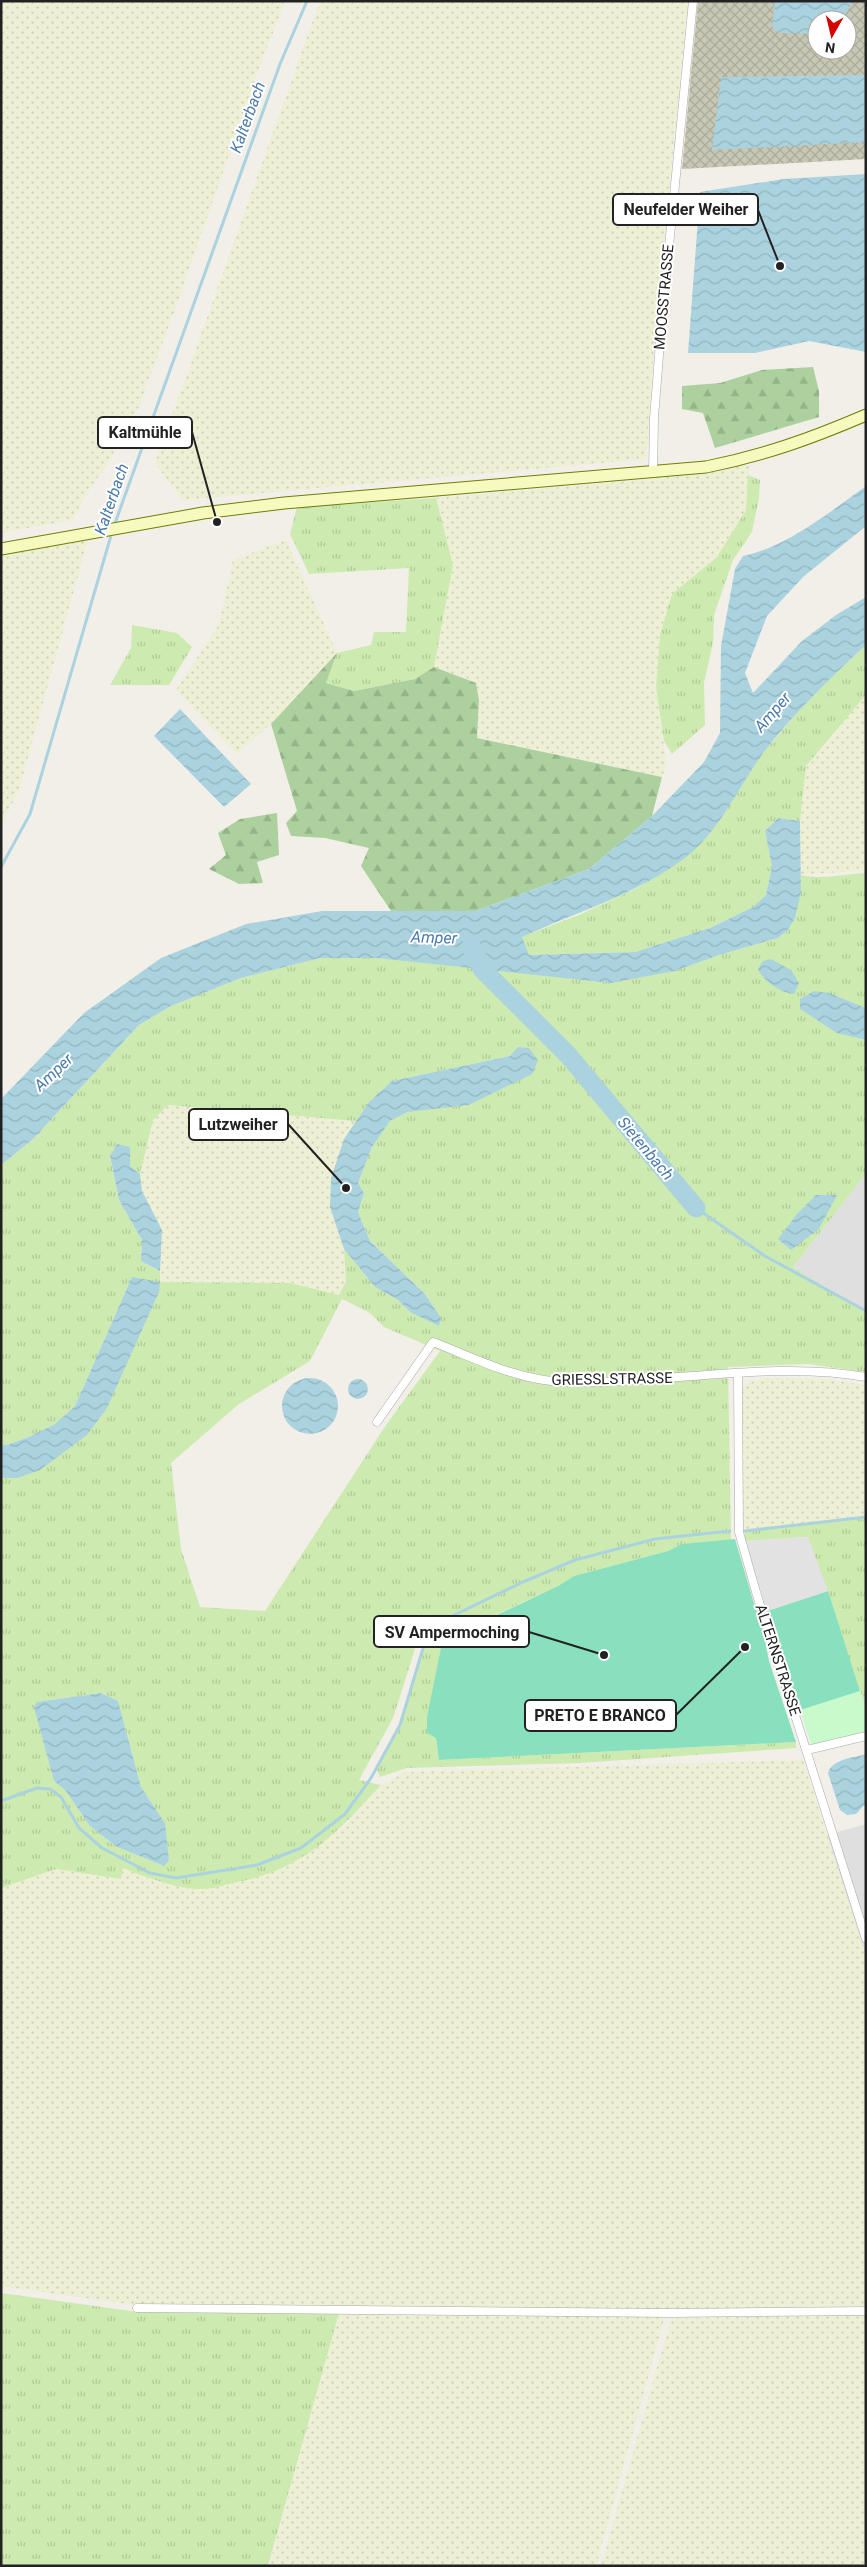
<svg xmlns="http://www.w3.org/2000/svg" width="867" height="2567" font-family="Roboto,sans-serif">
<defs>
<pattern id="construction-cross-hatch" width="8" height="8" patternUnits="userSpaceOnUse" patternTransform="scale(1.25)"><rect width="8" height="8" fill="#c7c7b4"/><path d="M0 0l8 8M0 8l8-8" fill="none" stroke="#abab9a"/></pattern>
<pattern id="farmland-dots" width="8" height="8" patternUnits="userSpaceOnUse" patternTransform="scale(1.25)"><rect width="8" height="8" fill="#eef0d5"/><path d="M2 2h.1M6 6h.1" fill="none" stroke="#ccceb7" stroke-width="1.8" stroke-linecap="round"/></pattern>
<pattern id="grass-tufts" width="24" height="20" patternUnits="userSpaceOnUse" patternTransform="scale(1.25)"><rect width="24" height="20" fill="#cdebb0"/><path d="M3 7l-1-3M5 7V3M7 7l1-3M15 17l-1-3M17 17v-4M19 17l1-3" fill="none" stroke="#b0c997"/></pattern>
<pattern id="forest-firs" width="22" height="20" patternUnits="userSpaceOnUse" patternTransform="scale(1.25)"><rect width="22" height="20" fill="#add19e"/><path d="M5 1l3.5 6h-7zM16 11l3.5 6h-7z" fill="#95b388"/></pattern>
<pattern id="water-waves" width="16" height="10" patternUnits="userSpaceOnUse" patternTransform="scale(1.25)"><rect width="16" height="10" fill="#aad3df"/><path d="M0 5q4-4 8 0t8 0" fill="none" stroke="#92b5bf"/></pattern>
</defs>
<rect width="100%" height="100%" fill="#f2efe9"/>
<path fill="#e0dfdf" d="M866 1174V1313L793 1267Z
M866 1824V1956L827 1835Z"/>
<path fill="url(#construction-cross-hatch)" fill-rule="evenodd" d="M698 1H866V159L682 169ZM817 20H847V50H817Z"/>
<path fill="url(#farmland-dots)" d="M1 1H285L256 77 180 296 138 409 105 468 86 494 73 520 1 533Z
M320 1H688L655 331 646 459 182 500 155 463Z
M749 465 746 510 717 557 673 594 656 688 667 766 662 777 477 737 479 700 476 683 434 667 453 565 436 498 652 479Z
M89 536 19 790 1 825V555Z
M286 540 337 653 271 724 237 754 176 690 219 624 233 560Z
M866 695V870L801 875 800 821 806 766Z
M168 1105 356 1121 344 1139 330 1207 344 1249 346 1281 339 1295 290 1283 160 1282 162 1230 142 1191 140 1174 153 1120Z
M768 1378 826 1379 866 1385V1517L743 1531 740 1390 749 1382Z
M803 1760 866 1956V2306L663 2309 135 2305 1 2286V1888L56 1869 120 1879 123 1868 158 1882 179 1885 340 1830 381 1785 405 1772Z
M339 2313 665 2316 596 2566H269Z
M866 2315V2566H601L671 2318Z"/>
<path fill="url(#grass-tufts)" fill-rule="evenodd" d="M748 475 760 480 759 498 752 532 733 560 714 615 713 643 704 683 705 725 672 754 664 741 656 688 660 635 672 594 717 557 746 510Z
M436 498 453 565 434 667 415 679 354 691 326 683 337 653 371 645 374 632H406L409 568 309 574 290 534 297 507Z
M132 625 177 633 192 647 169 685H110L131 648Z
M866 645V695L806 766 800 821 778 818 765 831 772 866 766 895 753 907 710 928 635 952 529 955 521 937 581 914 637 888 686 857 763 753 809 698Z
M866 873V1008L863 1007 854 1037 866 1040V1174L793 1267 866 1313V1372L808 1364 728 1367 731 1540 683 1544 668 1551 574 1576 558 1586 452 1635 446 1639 427 1717V1733L436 1738 439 1760 796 1742V1748L580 1763 407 1768 380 1777 376 1768 400 1725 425 1639 417 1643 393 1718 359 1780 381 1785C335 1835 303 1870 233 1883 224 1885 213 1889 203 1889 180 1890 145 1877 123 1868L121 1879 56 1869 1 1888V1478H17L87 1435 132 1277 75 1406 55 1424 31 1436 7 1445H1V1165L32 1140 139 1025 171 1006 241 978 320 958H377L675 971 719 955 778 938 788 930 801 892V875C821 880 844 874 866 873ZM510 1056 469 1105C446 1107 409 1105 390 1121 375 1134 365 1165 358 1183L364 1193 358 1212 370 1241 425 1294 441 1318 410 1312 398 1300 375 1287 344 1249 346 1281 339 1295 290 1283 160 1282V1271L141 1261 142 1240 119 1200 110 1157 130 1148V1166L140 1174 153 1120 168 1105 356 1121 369 1102 392 1081ZM342 1299 370 1313 384 1327 440 1351 386 1425 265 1611 200 1607 181 1549 171 1463 239 1404 310 1361ZM101 1693 118 1701 141 1787 165 1823 164 1866 117 1847 90 1826 65 1790 54 1781 37 1702Z
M866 1517V1708L808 1537 745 1541V1531Z
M1 2293 138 2312 339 2313 268 2566H1Z"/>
<path fill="url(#forest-firs)" d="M813 367 819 391V417L715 448 703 413 682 409V386L720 383 762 370Z
M337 653 326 683 354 691 415 679 434 667 476 683 479 700 477 738 662 777 652 816 589 869 476 911H391L361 866 369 848 325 838 291 836 286 823 297 811 271 724Z
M277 813 279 855 257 862 263 883 239 884 209 869 226 855 218 833 240 819Z"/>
<path fill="#c8facc" d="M860 1691 866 1708V1734L817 1746 811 1744 800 1710Z"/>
<path fill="#88e0be" d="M735 1539 755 1607 762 1625 769 1661 796 1742 439 1760 436 1738 427 1733V1717L441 1648 446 1639 558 1586 574 1576 668 1551 682 1544Z
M828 1591 860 1691 800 1710 767 1611Z"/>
<path fill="#e2e2e2" d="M808 1537 828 1591 767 1611 745 1541Z"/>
<path fill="url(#water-waves)" d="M775 1H853L842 20H817V34L780 33 772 27Z
M866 75V142L712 150 721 77Z
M866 174V352L809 341 755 353H688L700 192 784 179Z
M866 486V526L803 577 767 616 745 673 753 693 802 641 836 615 866 597V645C829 679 794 713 764 752 738 787 720 831 685 858 635 895 577 912 522 937L529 955 635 952 710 928 753 907 766 895 772 866 765 831 778 818 800 821 801 892 795 918 788 930 778 938 719 955 675 971 611 983 377 958H320L241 978 171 1006 139 1025 32 1140 1 1165V1099L84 1013 161 958 246 924 322 911H476L589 869 652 816 704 762 720 733 721 646 735 569 743 556C789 546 828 513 866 486Z
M180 709 251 784 224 807 154 736Z
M771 959 791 970 799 983 794 994C781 993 762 980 758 969L763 961Z
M814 991 829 993 866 1008V1040L837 1033 800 1009V999Z
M518 1047 529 1048 538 1060 532 1074 469 1105 407 1112 390 1121 372 1147 358 1183 364 1193 358 1212 370 1241 425 1294 441 1318 439 1326 410 1312 398 1300 375 1287 344 1249 330 1207 331 1178 344 1139 369 1102 392 1081 510 1056Z
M117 1144 130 1147V1166L140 1174 142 1191 162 1230 160 1271 141 1261 142 1240 119 1200 110 1156Z
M816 1195H837L819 1229 791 1250 778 1239 797 1214Z
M132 1277 160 1282 159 1292 107 1408 87 1435 40 1470 17 1478H1V1445H7L31 1436 55 1424 75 1406Z
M282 1406a28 28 0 1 1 56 0a28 28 0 1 1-56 0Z
M348 1389a10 10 0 1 1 20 0a10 10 0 1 1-20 0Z
M101 1693 118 1701 141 1787 165 1823 169 1860 164 1866 117 1847 90 1826 65 1790 54 1781 34 1707 37 1702Z
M866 1754V1803L856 1814 847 1815 840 1810 828 1773C832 1759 853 1758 866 1754Z"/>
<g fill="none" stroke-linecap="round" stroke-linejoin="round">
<path stroke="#aad3df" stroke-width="3" d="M114 526 280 64 307 1
M1 867 30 814 112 532
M696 1208 765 1256 866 1311
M745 1531 866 1517
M1 1801 37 1788 50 1789 61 1797 79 1828 102 1848 150 1873 176 1878 257 1865 301 1848 345 1814 371 1778 400 1725 427 1635 442 1621 523 1582 575 1560 655 1539 730 1531"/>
<path stroke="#aad3df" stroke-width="19" d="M471 946 482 969 568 1055 696 1208"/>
<defs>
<path id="street" d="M653 473 654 418 662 318 693 1
M738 1374 739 1532 756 1592 866 1939
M377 1422 433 1342C469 1356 505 1374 544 1380 570 1384 597 1382 623 1381 702 1377 789 1363 866 1377
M807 1750 866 1736
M137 2308 670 2313 866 2311"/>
<path id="secondary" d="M1 549 203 513 284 503 706 467C765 455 810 439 866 415"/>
</defs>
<use href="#street" stroke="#a9a9a9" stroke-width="9"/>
<use href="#secondary" stroke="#707d05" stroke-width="13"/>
<use href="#street" stroke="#fff" stroke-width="8"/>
<use href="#secondary" stroke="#f7fabf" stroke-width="11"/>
</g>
<g text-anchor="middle" stroke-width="4" stroke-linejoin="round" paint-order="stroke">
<g font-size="15" fill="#222" stroke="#fff">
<text transform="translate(664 297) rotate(-85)" y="5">MOOSSTRASSE</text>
<text transform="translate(612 1379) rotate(-1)" y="5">GRIESSLSTRASSE</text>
<text transform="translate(778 1660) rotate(72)" y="5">ALTERNSTRASSE</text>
</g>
<g font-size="16" font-style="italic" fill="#4a7aab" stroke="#fff">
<text transform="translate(247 117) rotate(-70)" y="6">Kalterbach</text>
<text transform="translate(111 499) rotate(-71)" y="6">Kalterbach</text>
<text transform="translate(772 712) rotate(-49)" y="6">Amper</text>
<text transform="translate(434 937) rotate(2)" y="6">Amper</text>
<text transform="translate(53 1072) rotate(-43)" y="6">Amper</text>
<text transform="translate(646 1148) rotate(50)" y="6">Sietenbach</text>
</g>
</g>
<path fill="none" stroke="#222" stroke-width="2" d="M780 266L758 210M217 522L192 432M346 1188L288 1124M604 1655L529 1632M745 1647L676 1715"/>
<g fill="#222" stroke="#fff" stroke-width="2">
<circle cx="780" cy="266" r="5"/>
<circle cx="217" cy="522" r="5"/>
<circle cx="346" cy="1188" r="5"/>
<circle cx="604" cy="1655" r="5"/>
<circle cx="745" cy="1647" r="5"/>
</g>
<g fill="#fff" stroke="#222" stroke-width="2">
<rect x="613" y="194" width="145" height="31" rx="5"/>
<rect x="98" y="417" width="94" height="31" rx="5"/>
<rect x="189" y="1109" width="99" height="31" rx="5"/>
<rect x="374" y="1616" width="155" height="31" rx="5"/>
<rect x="525" y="1700" width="151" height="31" rx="5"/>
</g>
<g font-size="16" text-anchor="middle" font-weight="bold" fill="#222">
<text x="686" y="215">Neufelder Weiher</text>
<text x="145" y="438">Kaltmühle</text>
<text x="238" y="1130">Lutzweiher</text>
<text x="452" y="1638">SV Ampermoching</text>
<text x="600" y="1721">PRETO E BRANCO</text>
</g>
<rect width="867" height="2567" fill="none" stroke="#222222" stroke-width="5"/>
<g transform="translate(832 35) rotate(188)"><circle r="24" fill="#ffffff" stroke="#a7a7a7"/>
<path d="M0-4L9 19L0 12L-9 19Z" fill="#d40000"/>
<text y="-8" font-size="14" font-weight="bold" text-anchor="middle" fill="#222222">N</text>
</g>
</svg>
